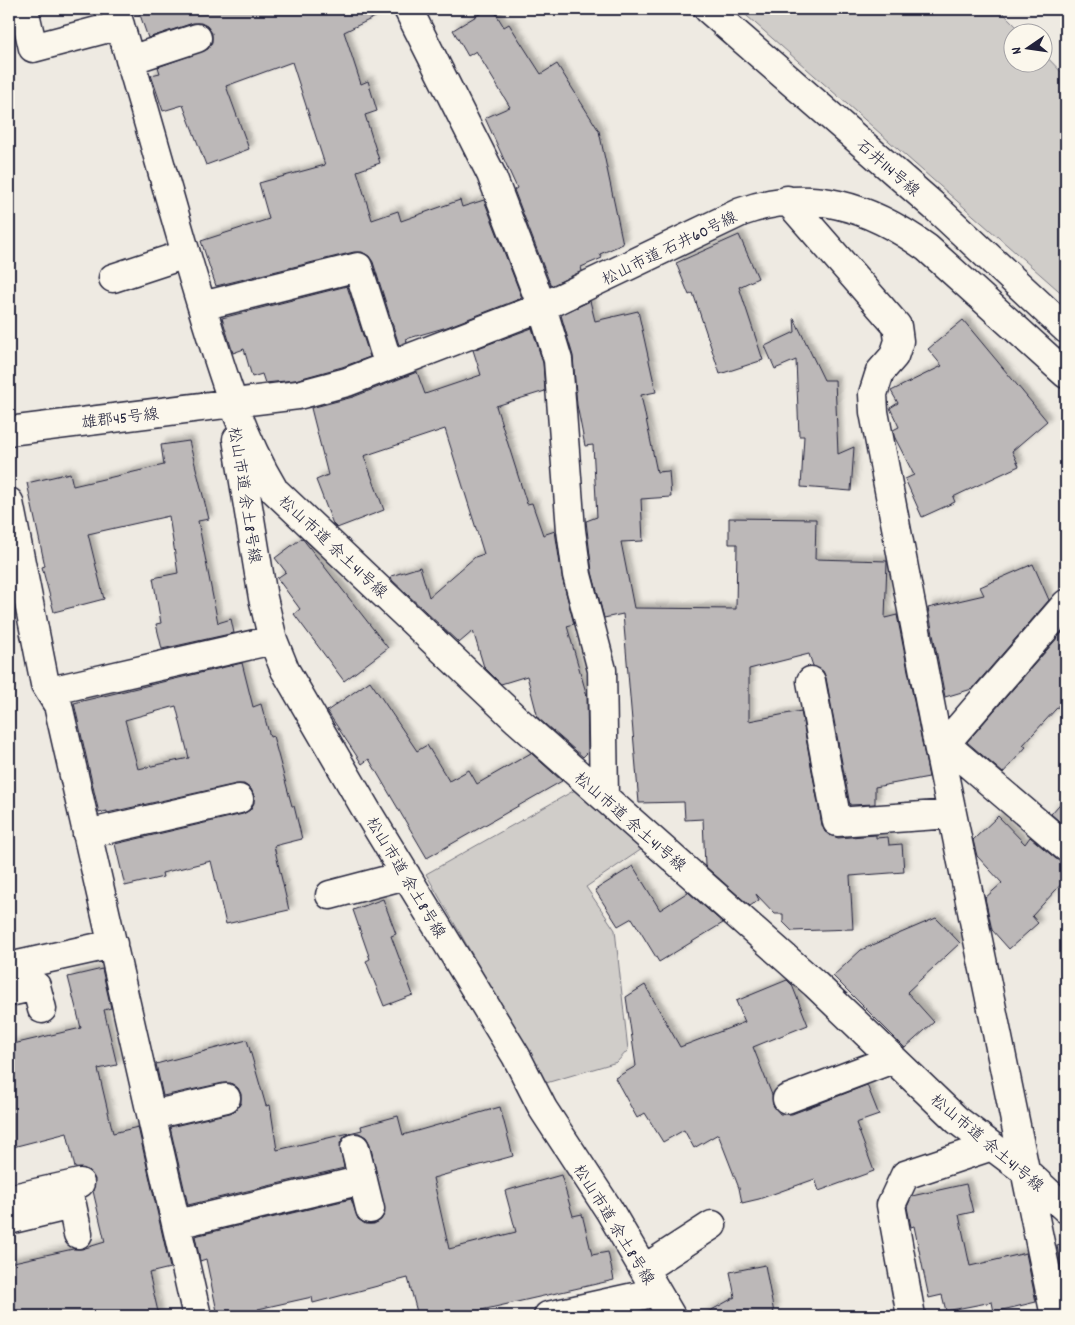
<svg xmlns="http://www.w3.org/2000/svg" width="1075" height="1325" font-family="Dekko,'Klee One',sans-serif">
<defs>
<filter id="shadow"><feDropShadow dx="4.5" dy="-4.5" stdDeviation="2.5" flood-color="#0004"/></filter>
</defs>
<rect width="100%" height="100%" fill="#eeeae2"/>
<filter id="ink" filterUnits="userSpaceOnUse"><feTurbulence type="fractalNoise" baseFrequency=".02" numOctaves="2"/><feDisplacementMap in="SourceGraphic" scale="10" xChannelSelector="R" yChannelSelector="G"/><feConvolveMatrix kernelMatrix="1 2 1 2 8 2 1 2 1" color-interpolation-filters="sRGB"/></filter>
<g filter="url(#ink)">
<path fill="#d0cdc9" stroke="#797882" d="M739 9H999L1022 32H1012V62H1042L1043 53 1066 77V297Z
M575 790 642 849 586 887 615 930 628 1050 617 1062 546 1083 426 874Z"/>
<path fill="#bcb8b8" stroke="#22223b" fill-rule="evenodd" filter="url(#shadow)" d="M138 9H392L344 32 361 84 368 81 377 111 365 115 380 163 357 171 372 220 398 211 401 221 460 200 462 207 484 200 522 298 447 327 406 339 407 342 399 345 373 262 369 256 362 252H354L216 286 201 241 269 219 259 183 325 165 292 62 226 86 249 149 206 165 183 105 163 111 151 75 160 73 158 67 208 49 212 42V33L207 26 201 23H193L148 38Z
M488 9H493L504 27 509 24 541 74 557 64 599 131 623 244 600 254 602 258 581 267 582 271 551 286 514 190 517 188 485 118 510 107 476 51 468 56 453 30Z
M739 235 758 278 739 287 763 360 720 374 693 293 689 295 676 263Z
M347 286 370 357 342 367 295 380 265 383 262 374 252 377 244 349 233 353 222 318Z
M590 301 595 321 638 311 656 392 641 395 657 472 669 471 671 497 641 499 643 541 621 542 634 608 736 609 737 544H729V518L816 519 815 559 887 561 885 618 897 615 929 777 875 787V804L850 805 826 678 823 671 813 666 809 654 749 669V721L801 711 822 825 825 832 838 838 876 835V838L888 837 889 845 902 844 904 872 850 876 853 929 792 931 783 922V914H775L756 894 759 900 750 906 705 866 703 819 685 820 684 802 639 803 623 614 604 618 592 572 586 521 597 517 593 445 585 446 577 405 573 356 561 315Z
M794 318 824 380H835L838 454 854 447 851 491 801 487 804 436H799L796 360 775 369 765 346 795 332Z
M963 320 1047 421 1012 451 1019 466 953 497 955 502 922 517 905 479 914 475 894 436 893 430 899 427 890 408 898 403 891 391 942 366 928 349Z
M532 328 543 363 545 391 496 406 527 504 532 503 543 535 555 531 562 577 574 624 567 626 587 696 588 752 583 757 538 718 527 676 501 684 484 667 473 631 459 643 392 580 391 576 420 567 429 597 475 557 484 554 445 429 364 456 384 510 337 528 333 524 316 480 328 475 311 408 353 397 417 372 425 394 481 375 473 350Z
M189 441 209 519 198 521 218 623 231 619 234 633 162 649 156 624 161 623 153 578 178 573 169 516 88 534 104 599 54 612 42 567 45 566 27 483 70 473 73 486 164 465 161 445Z
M302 538 388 648 344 681 294 614 300 609 277 578 286 572 275 558Z
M1033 564 1049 600 972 689 945 697 928 608 984 595 980 587Z
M1066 628V698L1023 745 1026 747 1003 773 967 742Z
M242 663 253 707 261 704 270 737 273 736 292 806H294L302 839 274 846 289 910 226 924 211 861 162 873 163 877 125 886 115 844 243 814 250 810 254 803V796L251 789 244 784H236L107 813V811L99 813 74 703ZM176 706 189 758 138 769 125 720Z
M370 681 417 751 427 745 449 781 469 770 477 784 531 753 562 781 427 858 369 759 362 764 327 711Z
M1066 797V827L1051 814Z
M998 816 1025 844 1030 837 1056 859 1066 862V879L1032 916 1038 923 1009 949 992 930 985 898 1002 883 977 856 973 840Z
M633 866 660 910 688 892 723 923 659 962 632 918 618 926 595 890Z
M383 899 396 934 391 936 413 995 384 1006 366 961 370 959 353 910Z
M936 918 960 943 907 992 934 1022 905 1048 833 976 861 950Z
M102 969 111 1008 104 1010 117 1065 98 1069 113 1133 138 1127 170 1268 149 1273 159 1316H9V1263L73 1249H82L105 1242 93 1191 95 1179 88 1170 75 1168 67 1133 9 1148V1045L81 1028 68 977Z
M787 980 792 985 808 1025 753 1047 772 1095 773 1105 780 1114H792L867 1085 879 1115 856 1123 874 1171 819 1191 815 1179 759 1199 742 1203 739 1188 718 1134 694 1148 684 1130 663 1142 645 1113 637 1118 615 1078 636 1066 626 997 645 985 680 1047 745 1022 736 1001Z
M247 1040 266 1106 270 1105 277 1150 362 1130 361 1126 398 1116 403 1135 500 1107 513 1156 433 1178 449 1249 516 1232 505 1191 561 1175 573 1216 582 1214 592 1255 608 1252 614 1280 455 1316H418L408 1278 313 1303 312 1297 258 1309 260 1316H218L206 1259 200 1261 195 1236 351 1199 358 1219 365 1224H374L381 1220 385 1213 370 1144 366 1137 359 1133H351L345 1136 340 1143 344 1168 188 1205 170 1127 230 1113 236 1110 241 1103V1094L238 1088 231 1083H223L163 1096 156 1064Z
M966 1184 973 1212 959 1215 970 1266 1026 1253 1036 1302 994 1312 992 1302 946 1311 942 1295 929 1298 914 1226 911 1227 907 1207 912 1196Z
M1066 1243V1293L1057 1246Z
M765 1265 774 1313 756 1316H701L735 1297 730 1272Z"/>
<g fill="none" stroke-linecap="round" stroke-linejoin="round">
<defs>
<path id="minor" d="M24 9 33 48 120 25
M115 9C145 107 171 206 201 304 221 368 239 432 274 490L517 720 815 984 957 1120 1025 1171 1066 1209
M408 9 491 174 542 307 558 360 571 530 577 575 602 670 604 797
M708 9 935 207 1066 329
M130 60 197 38
M787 200 897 326 899 341 894 356 880 372 873 394 874 412 938 745 1055 1316
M113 278 186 254
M202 306 358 267 389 366
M9 431 298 395 347 382 542 307 741 212C811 187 869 206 927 248L1066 374
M237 439 263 598 273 640 285 670 368 813 516 1056 543 1109 609 1210 671 1316
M9 502 45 684 58 705 197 1316
M811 681 837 822 952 814
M50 691 273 640
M945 744 1066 604
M938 745 945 744 1066 847
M87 834 239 799
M330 895 406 875
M9 967 113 944
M9 992 36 986 42 1009
M787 1099 893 1059
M152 1115 226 1098
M355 1148 370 1209
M9 1199 80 1183
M9 1220 72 1205 78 1234
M177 1224 363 1180
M644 1269 712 1225
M548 1316 657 1292
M911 1316 891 1205 905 1175 992 1146"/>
</defs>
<use href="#minor" stroke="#22223b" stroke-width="31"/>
<use href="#minor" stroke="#fbf7ec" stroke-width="28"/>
</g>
</g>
<g text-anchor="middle" stroke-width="5" stroke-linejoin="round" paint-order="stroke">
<g font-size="16" fill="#22223b" stroke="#fbf7ec">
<text transform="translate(889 167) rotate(41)" y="6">石井114号線</text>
<text transform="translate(669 247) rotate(-26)" y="6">松山市道 石井60号線</text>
<text transform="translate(120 417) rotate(-7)" y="6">雄郡45号線</text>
<text transform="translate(246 495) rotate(81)" y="6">松山市道 余土8号線</text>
<text transform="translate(334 546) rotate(43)" y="6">松山市道 余土41号線</text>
<text transform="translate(631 821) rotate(41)" y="6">松山市道 余土41号線</text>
<text transform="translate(407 877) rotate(59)" y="6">松山市道 余土8号線</text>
<text transform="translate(988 1142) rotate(40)" y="6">松山市道 余土41号線</text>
<text transform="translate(615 1224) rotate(58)" y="6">松山市道 余土8号線</text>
</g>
</g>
<rect width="1075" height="1325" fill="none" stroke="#fbf7ec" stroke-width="30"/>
<rect x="15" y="15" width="1045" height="1295" fill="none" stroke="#22223b" stroke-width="2" filter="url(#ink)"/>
<g transform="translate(1028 48) rotate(257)"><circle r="24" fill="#fbf7ec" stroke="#a4a2a5"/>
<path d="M0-4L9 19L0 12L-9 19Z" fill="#22223b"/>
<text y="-8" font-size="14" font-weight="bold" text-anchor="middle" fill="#22223b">N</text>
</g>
</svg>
